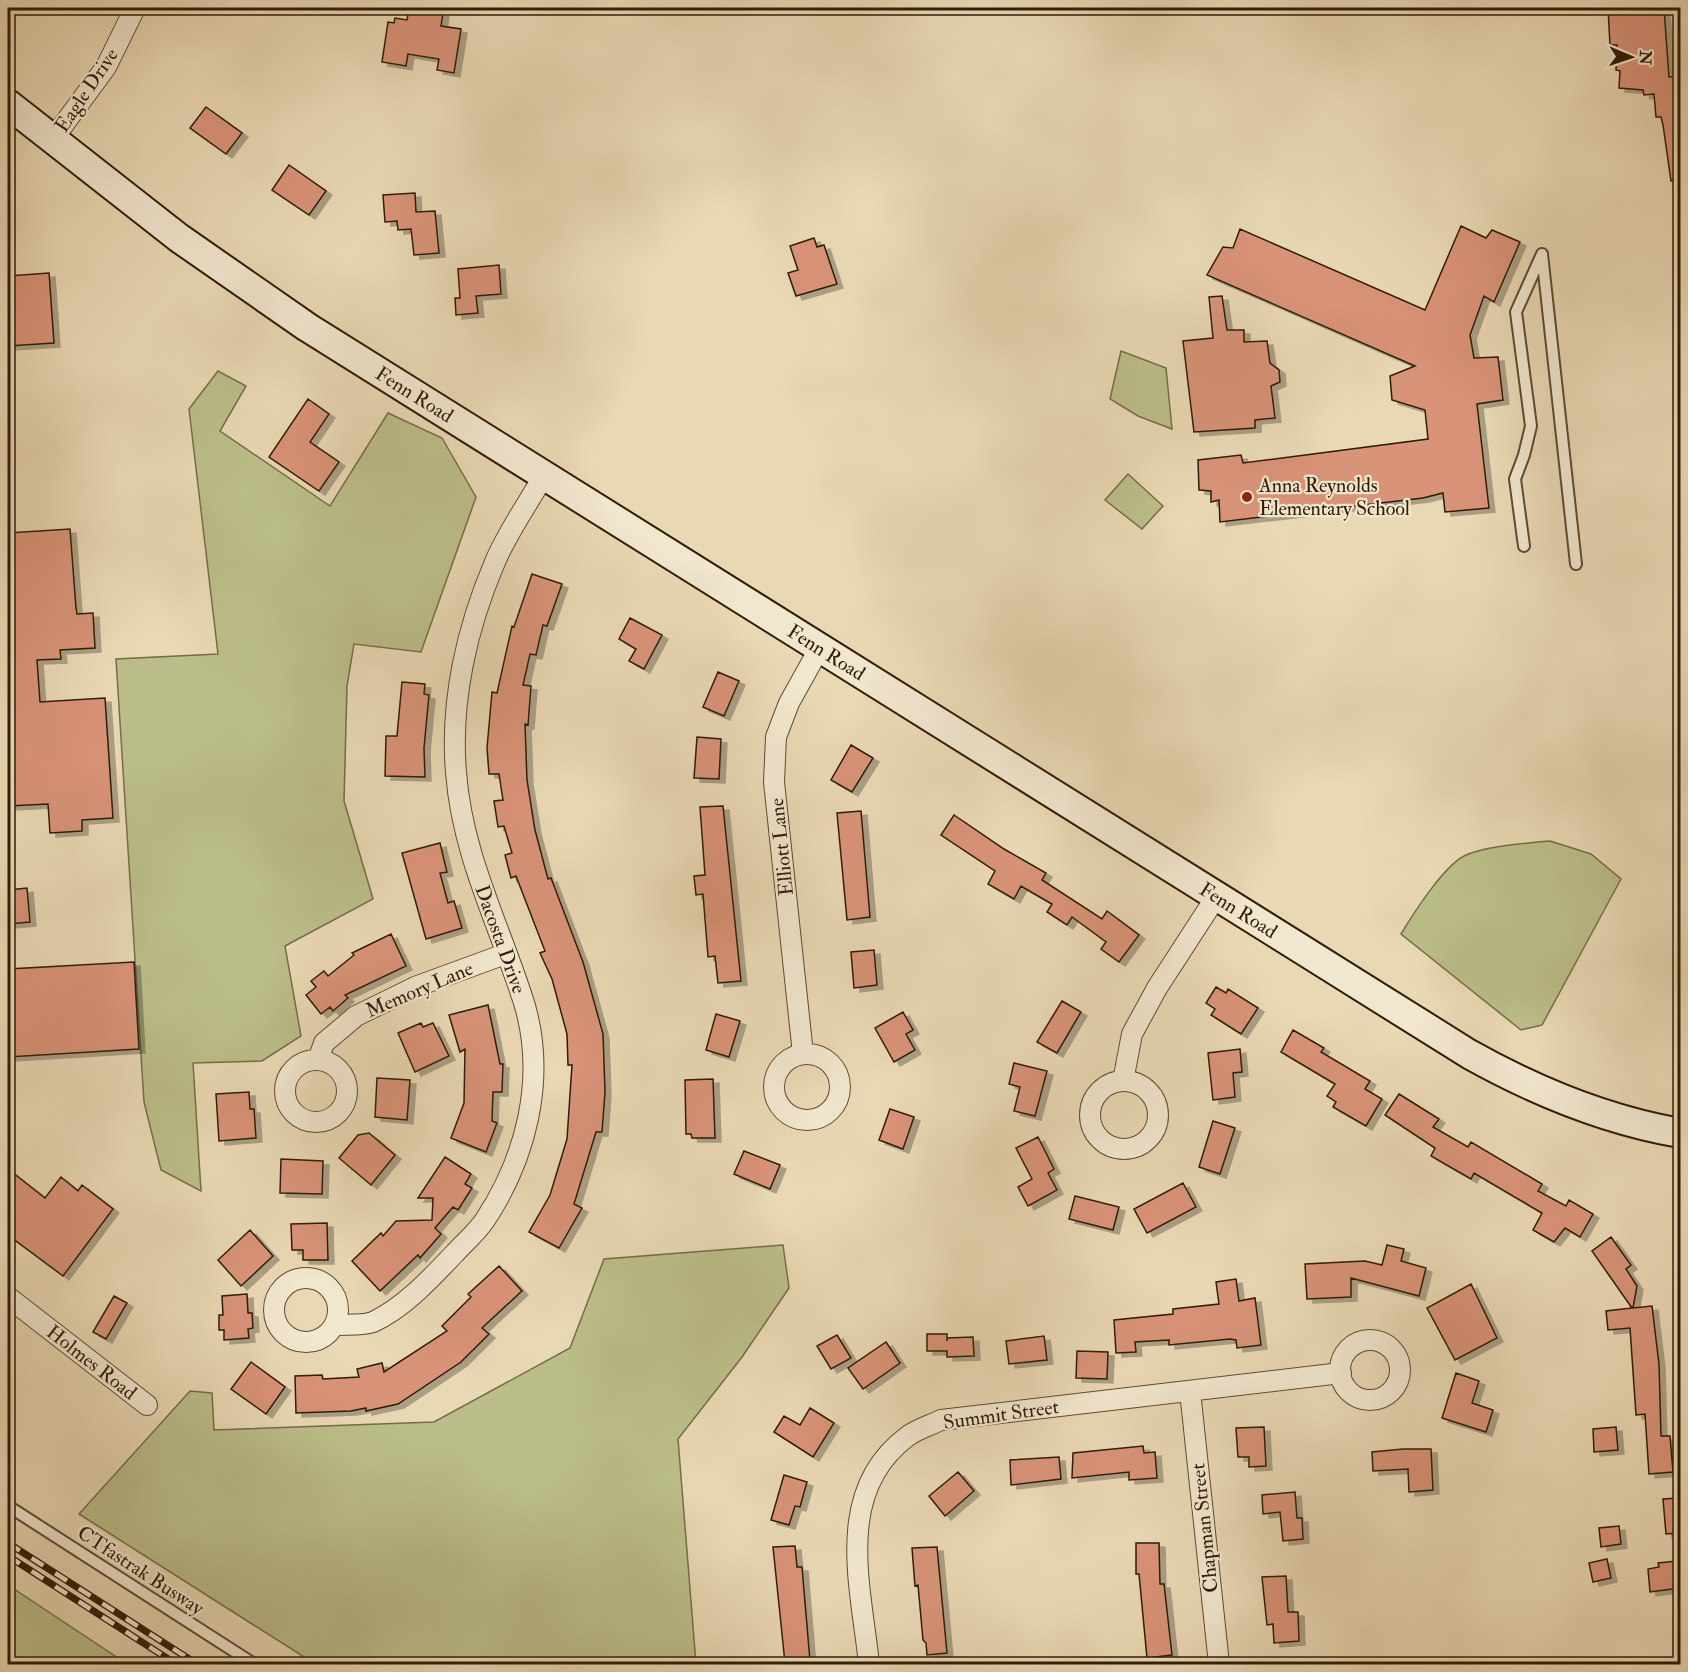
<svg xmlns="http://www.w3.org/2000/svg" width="1688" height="1672" font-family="'IM FELL Double Pica',serif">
<defs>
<filter id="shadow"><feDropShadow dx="6" dy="4" stdDeviation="0" flood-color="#0004"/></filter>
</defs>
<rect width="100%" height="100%" fill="#e9d8b4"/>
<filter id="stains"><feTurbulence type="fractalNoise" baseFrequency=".00333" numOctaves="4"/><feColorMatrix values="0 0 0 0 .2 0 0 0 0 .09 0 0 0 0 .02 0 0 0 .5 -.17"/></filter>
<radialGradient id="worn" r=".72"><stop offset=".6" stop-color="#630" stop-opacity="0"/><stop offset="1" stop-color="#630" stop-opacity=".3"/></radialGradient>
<path fill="#bbbe8a" stroke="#756d48" stroke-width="1.5" d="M1121 351 1166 368 1172 429 1138 416 1110 399Z
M218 371 246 386 220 431 330 506 388 413 442 438 476 497 421 652 354 644 347 686 344 801 373 899 285 946 301 1036 262 1061 193 1063 201 1191 161 1170 144 1102 116 659 218 654 189 409Z
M1128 474 1163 506 1142 529 1105 500Z
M1550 841 1591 854 1621 879 1542 1025 1521 1030 1401 934C1413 914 1443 867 1464 856 1483 846 1528 843 1550 841Z
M783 1245 789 1288 742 1357 678 1439 696 1664H315L79 1514 190 1391 212 1393 214 1430 434 1422 570 1348 604 1259Z
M8 1585 127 1664H8Z"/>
<path fill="#d99378" stroke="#2f1c07" stroke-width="1.5" filter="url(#shadow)" d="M409 8H435L434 12 443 13 441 26 461 29 454 73 437 70 439 59 408 54 406 66 382 62 388 22 394 23 395 18 407 20Z
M1608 8H1664L1669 77 1680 76V180L1671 181 1663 125 1661 117H1656L1654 94 1644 95 1643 90 1619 88 1620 71 1616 70 1617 45H1610Z
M206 107 242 133 226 154 190 128Z
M289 165 326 191 309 215 272 190Z
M415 193 416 212 435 211 439 253 414 255 411 229 398 230 397 221 385 222 383 195Z
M1461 226 1486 238 1492 230 1520 242 1494 302 1484 296 1470 335 1474 358 1498 357 1503 400 1477 404 1489 508 1445 512 1443 493 1423 498 1220 522 1219 500 1211 502V491L1199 490 1198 460 1241 455 1243 463 1428 439 1425 410 1392 400 1390 376 1415 366 1207 275 1223 247 1233 248 1240 229 1425 310Z
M814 238 817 247 824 245 837 284 796 296 788 273 798 270 790 246Z
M499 265 501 294 476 296 478 313 456 315 455 298H460L458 269Z
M49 273 54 343 8 346V276Z
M1222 296 1227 330H1244V342L1267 341 1270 363 1279 370 1280 382 1271 386 1275 418 1255 420V428L1194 432 1183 341 1213 338 1209 297Z
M308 399 329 414 310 442 339 462 319 491 269 457Z
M70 529 76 608 77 614 93 613 95 648 60 650 61 659 37 660 40 702 105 698 113 818 82 820V831L50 833 48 804 8 806V533Z
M532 574 562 584 547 626 543 625 536 655 530 654 523 685 531 686 528 725 525 724 527 780 535 830 548 879 551 878 583 962 603 1034 605 1092 602 1132H596L574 1204 582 1208 559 1248 529 1232 550 1195 567 1139 572 1065H568L567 1034 552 979 540 953 545 951 516 876 511 878 505 855 512 853 504 826 498 827 494 801 503 800 499 774H489L487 748 492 692 497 693 512 626 514 627Z
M630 618 662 635 644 669 629 661 636 649 619 639Z
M718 672 739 681 724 716 703 707Z
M402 682 425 684 424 694 429 695 424 748 425 777 385 776 386 736H397Z
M697 737 721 739 719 779 694 778Z
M851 745 873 758 852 792 831 780Z
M723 806 741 981 718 983 715 956 708 957 703 894 696 895 694 876 705 875 700 807Z
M861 811 870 917 847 920 837 813Z
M954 815 1004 849 1046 873 1042 880 1102 919 1107 911 1139 935 1119 962 1101 949 1106 942 1072 917 1067 925 1047 912 1052 904 1021 886 1014 899 988 884 995 871 941 835Z
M440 843 447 872 440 873 448 903 454 901 462 928 426 939 402 853Z
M27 888 30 922 8 924V890Z
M391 934 406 966 345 995 348 998 333 1011 330 1007 321 1014 306 995 316 987 311 981 324 971 328 976 354 955 352 953Z
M874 950 877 985 854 988 851 952Z
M134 962 139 1049 8 1057V969Z
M1216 987 1226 993 1228 989 1258 1008 1241 1034 1211 1015 1215 1009 1206 1003Z
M1062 1001 1081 1012 1057 1053 1037 1042Z
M488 1005 500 1064H503L502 1092H493L492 1121 497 1123 486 1152 451 1138 464 1103 465 1049 460 1052 449 1015Z
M903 1012 913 1030 906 1034 915 1050 894 1062 875 1028Z
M716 1014 740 1021 729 1057 706 1050Z
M421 1023 423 1027 433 1023 449 1056 415 1072 398 1033Z
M1293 1030 1324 1048 1321 1052 1370 1081 1365 1089 1382 1099 1366 1126 1333 1107 1336 1102 1327 1096 1335 1084 1281 1052Z
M1240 1049 1242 1072 1233 1073 1235 1097 1213 1100 1208 1053Z
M1014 1063 1047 1071 1035 1116 1014 1111 1020 1087 1009 1084Z
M377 1078 410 1080 407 1120 375 1117Z
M713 1079 715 1138H692L691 1134H686L685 1080Z
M249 1092 250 1109H254L256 1138 219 1141 216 1094Z
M1399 1094 1439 1119 1433 1127 1468 1147 1471 1142 1542 1184 1538 1191 1566 1206 1569 1200 1593 1214 1580 1237 1565 1228 1554 1242 1533 1230 1542 1213 1474 1173 1471 1179 1431 1156 1435 1148 1385 1115Z
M890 1109 914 1117 903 1149 879 1140Z
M1213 1121 1235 1128 1220 1174 1199 1167Z
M369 1133 395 1155 371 1185 339 1158 358 1135Z
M1038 1137 1054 1169 1048 1173 1057 1190 1028 1206 1018 1187 1032 1179 1016 1148Z
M744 1151 780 1165 770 1189 734 1174Z
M445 1157 471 1174 465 1184 472 1188 458 1210 453 1207 435 1228 441 1234 420 1258 418 1255 380 1291 352 1261 381 1233 383 1236 396 1221 432 1220 433 1198H418Z
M281 1159 323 1161 322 1194 280 1193Z
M8 1169 45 1198 61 1177 78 1191 82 1185 113 1209 63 1276 8 1235Z
M1183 1183 1196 1207 1147 1233 1134 1209Z
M1075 1196 1119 1207 1113 1230 1069 1219Z
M327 1223 328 1260H303V1250H292L291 1224Z
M250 1230 273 1256 241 1286 218 1260Z
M1611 1237 1631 1265 1626 1269 1637 1286 1633 1308 1652 1306 1659 1364 1661 1436H1670L1673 1472 1649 1474 1645 1414 1636 1415 1630 1328 1608 1330 1606 1311 1632 1308 1592 1251Z
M1387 1245 1404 1249 1401 1261 1426 1268 1419 1296 1351 1278V1297L1307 1299 1305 1264 1365 1261 1382 1265Z
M499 1266 522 1291 482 1328 489 1334 461 1362 398 1404 366 1411V1408L351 1411 296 1413 295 1376 322 1375 323 1379 359 1377 357 1369 382 1363 384 1372 447 1331 442 1326 471 1297 468 1294Z
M1236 1279 1239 1301 1255 1298 1261 1345 1237 1348 1236 1340 1230 1339 1169 1345V1340L1135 1342 1136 1352 1116 1353 1114 1320 1173 1314V1309L1219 1304 1216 1282Z
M1471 1284 1497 1338 1455 1360 1427 1308Z
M247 1294 248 1313H252L253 1328 248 1329 249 1338 224 1340V1330H219V1315H223L222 1296Z
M114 1296 127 1303 106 1339 93 1332Z
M927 1334H947V1341V1338L973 1337 974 1356 947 1357V1351H927Z
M837 1335 851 1358 831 1369 817 1346Z
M1044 1336 1047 1360 1009 1364 1006 1341Z
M886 1342 900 1363 863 1389 848 1368Z
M1077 1351 1108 1352 1107 1379 1076 1378Z
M251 1362 285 1387 266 1414 231 1389Z
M1456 1373 1479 1381 1472 1403 1493 1410 1486 1432 1442 1418Z
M810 1408 834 1423 813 1457 774 1432 784 1416 800 1425Z
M1264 1427 1266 1466 1249 1467V1457H1238L1236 1428Z
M1616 1427 1618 1450 1594 1452 1593 1429Z
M1143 1446 1144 1453 1155 1452 1157 1478 1129 1480V1472L1072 1478 1073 1453Z
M1403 1449H1431L1433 1490 1409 1492 1408 1469 1373 1471 1372 1452Z
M1059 1457 1061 1479 1011 1485 1010 1460Z
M958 1472 974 1491 945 1516 929 1496Z
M784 1475 807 1482 800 1507 795 1506 789 1525 771 1520Z
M1295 1492 1297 1518H1302L1303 1539 1283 1541 1280 1512 1263 1514 1262 1495Z
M1680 1498V1533L1666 1534 1663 1499Z
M1619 1526 1621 1544 1601 1547 1599 1528Z
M1136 1543H1159L1160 1584H1164L1172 1655 1147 1658 1139 1574H1136Z
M795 1546 797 1567H802L810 1661 785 1663 773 1547Z
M937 1547 947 1653 927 1655 926 1643 923 1640 918 1585 915 1586 912 1548Z
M1607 1559 1611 1578 1593 1582 1589 1563Z
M1677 1561 1678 1565 1680 1564V1588L1650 1592 1648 1569 1659 1567 1658 1563Z
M1286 1576 1288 1612H1298L1299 1641 1274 1643 1273 1624 1267 1625 1262 1577Z"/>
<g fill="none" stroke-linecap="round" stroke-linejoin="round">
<defs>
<path id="lane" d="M1542 254 1576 564
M1524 546 1515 479 1524 455 1531 426 1516 312 1542 254
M8 1506 254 1664"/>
<path id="street" d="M53 139 106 67 135 8
M803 1054 774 782 776 737 789 703 819 649
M774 1087a33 33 0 1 1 66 0a33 33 0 1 1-66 0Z
M285 1091a31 31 0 1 1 62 0a31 31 0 1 1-62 0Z
M318 1060 324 1043 356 1016 415 987 505 954
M1123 1081 1132 1034 1157 988 1216 897
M1090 1115a34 34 0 1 1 68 0a34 34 0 1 1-68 0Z
M274 1310a32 32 0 1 1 64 0a32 32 0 1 1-64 0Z
M8 1297 147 1405
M334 1325C346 1324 363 1326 373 1322 405 1307 431 1278 455 1253 465 1242 477 1232 485 1220 526 1158 546 1080 525 1006 501 928 462 856 456 772 450 701 467 627 495 562 507 533 527 505 543 477
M1340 1370a30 30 0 1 1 60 0a30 30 0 1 1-60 0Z
M1190 1391 1219 1664
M869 1664C861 1586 833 1491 908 1436 917 1429 931 1425 941 1420L1341 1373"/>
<g id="secondary">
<path id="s1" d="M8 104 179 238 307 327 1469 1054C1535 1091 1605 1120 1680 1133"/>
</g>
</defs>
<use href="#lane" stroke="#5e4b32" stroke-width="14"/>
<use href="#street" stroke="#5e4b32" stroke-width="22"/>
<use href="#secondary" stroke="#2f1c07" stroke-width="32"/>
<use href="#lane" stroke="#f1e6ce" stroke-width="10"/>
<use href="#street" stroke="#f1e6ce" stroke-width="20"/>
<use href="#secondary" stroke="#f1e6ce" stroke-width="28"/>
<defs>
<path id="rail" d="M8 1543 197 1664
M8 1556 176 1664"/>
</defs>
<use href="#rail" stroke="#2f1c07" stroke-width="7"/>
<use href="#rail" stroke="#f1e6ce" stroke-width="4.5" stroke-dasharray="14" stroke-linecap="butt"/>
</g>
<circle fill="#8f2418" stroke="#f1e6ce" stroke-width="2" cx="1247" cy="497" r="6"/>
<g text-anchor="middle" stroke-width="4.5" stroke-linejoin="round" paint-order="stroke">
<g font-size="20" fill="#2f1c07" stroke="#f1e6ce">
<text transform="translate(86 90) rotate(-56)" y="7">Eagle Drive</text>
<text dy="7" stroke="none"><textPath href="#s1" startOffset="500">Fenn Road</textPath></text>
<text dy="7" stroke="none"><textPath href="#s1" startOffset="986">Fenn Road</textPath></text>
<text transform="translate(781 847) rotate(-96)" y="7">Elliott Lane</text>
<text dy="7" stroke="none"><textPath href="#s1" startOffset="1472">Fenn Road</textPath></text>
<text transform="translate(501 939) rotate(70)" y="7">Dacosta Drive</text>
<text transform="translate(419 989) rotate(-23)" y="7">Memory Lane</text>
<text transform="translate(92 1362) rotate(38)" y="7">Holmes Road</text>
<text transform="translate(1001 1414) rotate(-8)" y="7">Summit Street</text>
<text transform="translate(1204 1528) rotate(-96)" y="7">Chapman Street</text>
<text transform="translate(141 1570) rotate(33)" y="7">CTfastrak Busway</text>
</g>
<g font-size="20" fill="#2f1c07" stroke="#f1e6ce" text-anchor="start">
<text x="1259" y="492">Anna Reynolds<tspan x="1259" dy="23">Elementary School</tspan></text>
</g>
</g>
<rect width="1688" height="1672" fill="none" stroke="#e9d8b4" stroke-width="30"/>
<rect x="9" y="9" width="1670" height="1654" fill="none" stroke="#2f1c07" stroke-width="3"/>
<rect x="15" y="15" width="1658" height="1642" fill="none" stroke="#2f1c07" stroke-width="1.5"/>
<g transform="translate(1631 57) rotate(92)" stroke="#f1e6ce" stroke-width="4.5" paint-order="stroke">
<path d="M0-4.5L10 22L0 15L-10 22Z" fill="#2f1c07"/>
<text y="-9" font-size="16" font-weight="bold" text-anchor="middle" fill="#2f1c07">N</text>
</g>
<rect width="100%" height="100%" filter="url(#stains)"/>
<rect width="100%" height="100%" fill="url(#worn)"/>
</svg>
